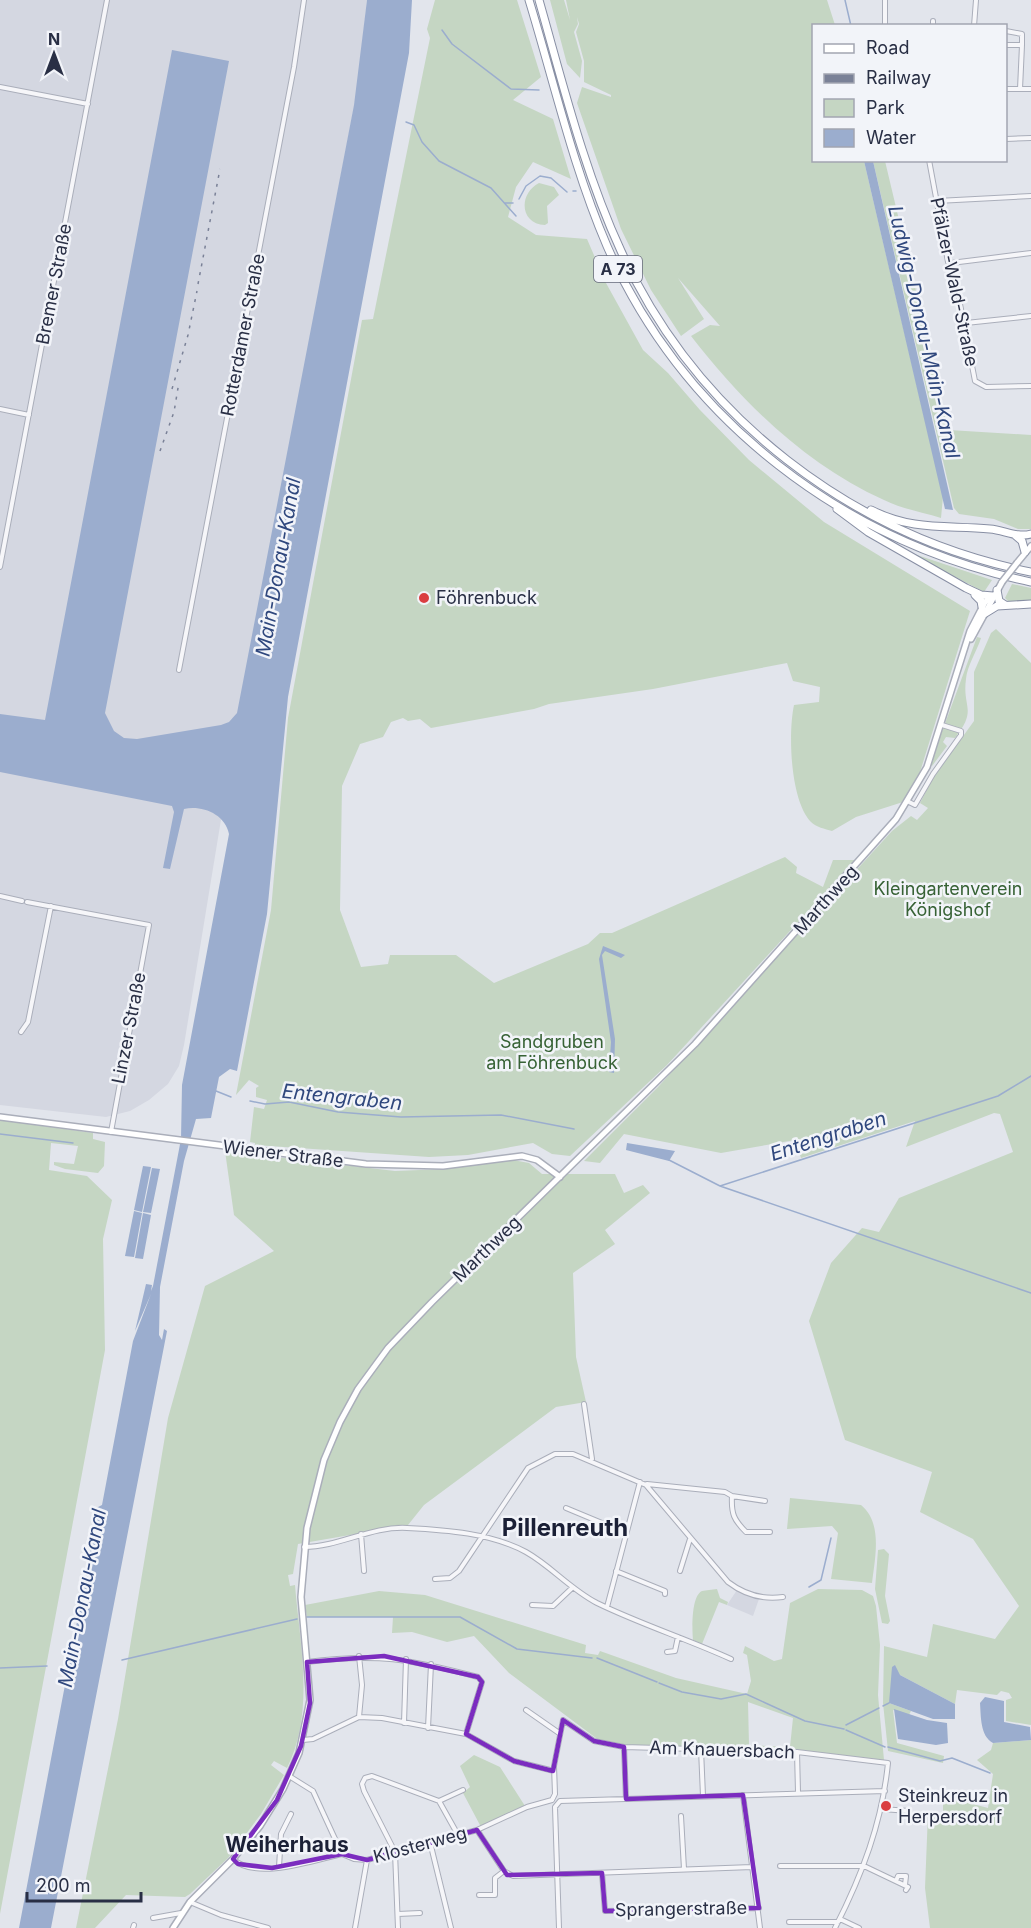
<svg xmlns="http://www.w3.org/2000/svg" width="1031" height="1928" font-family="Inter,sans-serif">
<rect width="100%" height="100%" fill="#e2e5ec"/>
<path fill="#d4d7e1" d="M0 0H367L357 91 240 704 184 1045 179 1066 168 1084 149 1100 130 1111 106 1117 0 1105Z
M737 1590 759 1599 753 1616 727 1605Z"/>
<path fill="#c5d6c3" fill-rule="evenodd" d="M435 0H517L541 77 513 100 553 119 571 179 533 162 516 187 508 217 536 235 587 239 606 283 643 350 668 373 700 410 749 460 824 522 970 611 920 772 903 802 856 817 832 831C825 829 816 827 811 822 790 800 788 733 794 705L819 702 820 687 793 681 787 663 653 689 549 704 534 709 431 728 420 719 408 721 403 718 391 722 383 737 360 744 342 786 340 910 361 967 388 964 390 955H456L494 983 588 944 600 933H612L785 857 797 867 796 873 823 887 833 860H855L667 1065 570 1156 552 1154 533 1143 468 1155 429 1157 255 1145V1143L250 1142 254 1107 264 1109 267 1100 256 1097V1088L259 1086 249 1080 236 1095 271 910 288 718 362 320 373 319 430 38 427 29Z
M550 0H564L570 20 566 0H827L835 25 814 26V160L864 161 943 497 941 518C922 512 902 509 884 500 806 465 743 403 691 336L710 325 720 326 678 278 704 319 681 336 651 290 621 229 577 103 582 87 611 97V95L584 82V61L576 32 579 24 577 17 578 24 574 32 582 61 580 78 567 64Z
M873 161H885L949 430 1031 435V529H1018L994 519 959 514 954 508Z
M539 183 554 187 559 195 547 206 548 223 545 225C520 224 518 194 539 183Z
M908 552 992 580 984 592Z
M1012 584 1031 588V601L1009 602 1005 598Z
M996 629 1031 663V1725L1006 1721V1700L1012 1698 1009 1693 1001 1691 997 1695 957 1690 955 1704 900 1675 889 1703 911 1711 909 1715 893 1710 897 1743 944 1756 943 1763 888 1751 883 1703 884 1646 927 1657 933 1624 995 1639 1019 1606 973 1539 920 1512 932 1472 845 1440 809 1321 831 1263 862 1228 879 1232 899 1198 1013 1152 1000 1114 994 1113 906 1147 915 1121 801 1158 795 1140 721 1153 624 1134 600 1163 584 1161 658 1087 892 831 911 816 917 820 928 808 920 803 933 778 974 721V672L991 633Z
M977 637 981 638C977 651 967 666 966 679 962 708 978 709 955 738L946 737 943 742 947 746 932 766 930 764Z
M0 1120 93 1133V1139L105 1142 104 1166 98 1173 65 1169 54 1165V1162L74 1164 78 1146 51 1143 49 1170 87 1176 112 1200 103 1239 105 1350 0 1914Z
M225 1151 395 1171 445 1169 513 1160 529 1163 542 1174H615L624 1193 643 1185 650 1193 605 1230 615 1244 573 1273 576 1357 586 1402 556 1407 424 1505 408 1525 298 1544 293 1574 288 1575 290 1586 295 1585C300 1646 315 1712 287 1768L274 1761 271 1765 284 1775 261 1814 228 1858 190 1894 185 1897 126 1895 95 1928H76L118 1719 168 1418 205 1286 274 1251 234 1215Z
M790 1498 861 1505C883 1523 875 1558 872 1583L831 1579 838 1533 832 1526 787 1529Z
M884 1549 889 1554 885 1596 890 1621 888 1624 882 1623 875 1589 878 1550Z
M717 1589 720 1598 728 1602 727 1605 719 1602 702 1644 693 1640C692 1630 691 1596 702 1591 706 1590 712 1590 717 1589Z
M818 1589 862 1590 873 1596 876 1606 880 1645 878 1695 884 1760 799 1750 604 1744 509 1673 474 1636 447 1642 412 1632 392 1633 393 1617H307L305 1605 379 1591 425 1595 586 1645 585 1653 598 1655 600 1651 676 1678 747 1694 751 1681 747 1655 743 1653 745 1646 774 1661 782 1659 790 1603ZM748 1702 793 1718 790 1747 749 1745Z
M1031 1740V1928H930L925 1888 928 1813 943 1816V1796L988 1808 993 1774 977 1760 991 1750 993 1743Z
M474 1755 500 1767 525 1806 481 1827 463 1793 470 1787 460 1766Z"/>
<path fill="#9badce" d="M367 0H412L409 53 288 697 267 914 237 1071 230 1069 219 1077 211 1118 196 1119 184 1161 160 1287 159 1335 162 1340 164 1329 167 1331 51 1928H19L93 1537 96 1508 102 1505 133 1341 151 1294 135 1331 146 1284 152 1285 151 1291 153 1286 181 1139 182 1085 229 834C225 814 202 805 184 809L170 869 163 868 174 812 172 806 0 772V714L45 720 172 50 229 61 105 713 114 731 124 738 137 739 221 725 229 722 237 713 354 105Z
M864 161H873L953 510 945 509Z
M603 946 625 955 621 958 605 951 602 955 615 1039 614 1073 609 1072 611 1042 599 959Z
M627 1143 675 1151 669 1161 626 1150Z
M143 1166 151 1167 142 1212 134 1210Z
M152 1168 160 1169 151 1213 143 1212Z
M134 1211 142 1213 134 1257 125 1256Z
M143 1213 151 1215 143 1259 135 1258Z
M895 1665 900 1675 955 1704V1719H933L889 1703 892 1667Z
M985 1697 1004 1701V1722L1030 1727 1031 1740 993 1743C980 1736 981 1716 980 1703Z
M894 1709 927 1720 947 1723 948 1743 936 1745 898 1739Z"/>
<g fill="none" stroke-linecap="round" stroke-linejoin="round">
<path stroke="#9badce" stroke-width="1.5" d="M845 0 851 26
M442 30 452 44 511 89 539 90
M406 122 414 125 422 142 439 161 491 188 516 216
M573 191H576
M519 199 526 186 540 176 551 178 567 192
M505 203H513
M216 1091 231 1097
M250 1101 265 1104 289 1102 338 1112 401 1117 501 1115 574 1129
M0 1134 73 1143
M669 1160 720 1186 998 1096 1031 1076
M720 1186 1031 1293
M809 1587 821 1580 831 1538
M305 1617H460L517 1649 592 1658
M597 1658 657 1682
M122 1660 297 1619
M0 1668 47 1666
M659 1683 682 1692 721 1699 746 1694 805 1721 844 1729
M883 1706 889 1703
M846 1725 879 1708
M846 1730 885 1747
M888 1747 940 1761 952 1758 990 1773"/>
<defs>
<path id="street" d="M885 0V26
M933 21V26
M974 26 976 0
M1006 31 1022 34V45
M1006 45H1022L1020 89
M0 87 88 104
M1006 89H1031
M1006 139 1031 138
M929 160 948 262 953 268 975 381 986 387 1031 386
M937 201 1031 196
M951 263 1031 253
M966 323 1031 316
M0 409 29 415
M0 567 107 0
M179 670 294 67 304 0
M909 802 915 805 933 774 961 735V731L942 725
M0 896 22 901
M27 902 149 925 111 1132
M21 1032 28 1022 51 906
M584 1404 592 1459
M647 1484 725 1492 732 1496 765 1501
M732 1496C731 1514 734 1520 746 1532H770
M566 1508 626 1533
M361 1534 364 1571
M304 1547C339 1547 371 1526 407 1528 446 1530 491 1533 526 1552 551 1566 570 1589 597 1603 640 1624 687 1639 731 1659
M616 1571 665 1591V1594
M680 1571 690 1539
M435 1579 450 1578 459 1571 528 1468 555 1454H573L646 1485 728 1582C745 1595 762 1600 783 1597
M532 1605 553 1606 572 1588
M607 1607 640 1482
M667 1652 675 1651 678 1637
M307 1662C377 1653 410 1659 478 1677L482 1682 466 1734
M526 1710 559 1733
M359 1717 362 1685 359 1656
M404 1723 406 1659
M428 1728 431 1664
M303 1740 313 1739 359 1717 382 1718 466 1734 514 1761 554 1771
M624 1747 626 1799
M701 1749 703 1796
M797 1752 798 1792
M289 1776 313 1791 342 1854 354 1859 367 1860 477 1830 527 1807 552 1800 555 1794 554 1766 563 1720 594 1741 624 1747 797 1752 888 1763C882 1823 862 1875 835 1928
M743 1795 760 1928
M439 1801 463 1790
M882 1809 909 1811
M681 1816 684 1869
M477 1830 504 1871 513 1876 752 1867
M430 1842 451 1928
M233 1859C256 1881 315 1860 342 1854
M780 1866H864L908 1887 906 1890
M279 1867 281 1834 291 1814
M602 1873 605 1911 759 1908
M896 1881 898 1876H906L905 1885
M479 1895H495V1878L504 1871
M190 1902 221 1915 268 1928
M398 1914 420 1913
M153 1918 181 1913
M840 1919 859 1928
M789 1922H838
M133 1928 134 1925
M355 1928 367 1860
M398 1928 395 1852 364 1791 362 1784 365 1778 372 1776 439 1801 458 1835
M559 1928 555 1807 560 1801 885 1791"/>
<path id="secondary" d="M1017 563 1031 546
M971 639 1002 582
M0 1117 366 1164 443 1166 522 1156 537 1160 560 1177
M173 1928 190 1902 233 1859 260 1826 283 1789 299 1753 310 1700 301 1597 307 1528 324 1460 340 1422 358 1389 388 1348 432 1302 695 1044 896 819 927 767 970 631 985 602 992 596"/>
<path id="highway" d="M529 0C554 82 573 167 607 246 684 421 845 543 1031 582
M539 0C563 84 584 171 621 251 697 417 852 536 1031 572
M837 509 868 532 966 588 981 595 993 596
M871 510C913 531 946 525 990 529 1004 530 1017 538 1031 534
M1015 535 1022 541 1025 552
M997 590 999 601 1005 605
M975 595 981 601 982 607
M984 614 997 606 1031 604"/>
</defs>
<use href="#street" stroke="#aaaeba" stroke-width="6"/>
<use href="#secondary" stroke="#aaaeba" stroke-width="8"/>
<use href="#highway" stroke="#888fa4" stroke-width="9"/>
<use href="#street" stroke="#f6f6f9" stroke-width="4"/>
<use href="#secondary" stroke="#fff" stroke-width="5"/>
<use href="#highway" stroke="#fff" stroke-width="7"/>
<path stroke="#7a8197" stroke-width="1.5" stroke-dasharray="3 6" stroke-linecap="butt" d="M198 284 220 169
M172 389 188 335 197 291
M160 451 174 412 179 382"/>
<defs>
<path id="secondary-bridge" d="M1002 582 1017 563"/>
</defs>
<use href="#secondary-bridge" stroke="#aaaeba" stroke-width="8" stroke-linecap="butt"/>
<use href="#secondary-bridge" stroke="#fff" stroke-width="5"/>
</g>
<path fill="none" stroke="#7b2cbf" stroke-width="4.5" stroke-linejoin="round" d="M384 1656 478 1677 482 1682 466 1734 514 1761 553 1771 563 1720 594 1741 624 1747 626 1799 743 1795 759 1908 605 1911 602 1873 507 1875 477 1830 367 1860 342 1854 272 1868 238 1864 233 1859 277 1800 301 1746 310 1703 307 1662Z"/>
<g fill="#da3e41" stroke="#f2f4f9" stroke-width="2">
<circle cx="424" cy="598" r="6"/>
<circle cx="886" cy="1806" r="6"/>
</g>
<g text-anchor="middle" stroke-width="5" stroke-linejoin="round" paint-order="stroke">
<rect fill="#f2f4f9" stroke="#656a7b" stroke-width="1.5" x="594" y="256" width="48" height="26" rx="4.5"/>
<g font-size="16" font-weight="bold" fill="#292f45">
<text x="618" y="275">A 73</text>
</g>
<g font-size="18" fill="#292f45" stroke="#f2f4f9">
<text transform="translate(954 282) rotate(78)" y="6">Pfälzer-Wald-Straße</text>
<text transform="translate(54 284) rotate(-79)" y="6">Bremer Straße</text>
<text transform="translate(243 335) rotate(-79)" y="6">Rotterdamer Straße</text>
<text transform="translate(826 900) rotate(-48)" y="6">Marthweg</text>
<text transform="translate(129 1028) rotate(-79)" y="6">Linzer Straße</text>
<text transform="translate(283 1154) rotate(7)" y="6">Wiener Straße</text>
<text transform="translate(487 1249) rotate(-44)" y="6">Marthweg</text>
<text transform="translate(722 1750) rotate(2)" y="6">Am Knauersbach</text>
<text transform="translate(420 1845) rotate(-15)" y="6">Klosterweg</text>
<text transform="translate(681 1909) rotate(-1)" y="6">Sprangerstraße</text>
</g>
<g font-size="18" fill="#292f45" stroke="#f2f4f9" text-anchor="start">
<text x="436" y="604">Föhrenbuck</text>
<text x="898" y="1802">Steinkreuz in<tspan x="898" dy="21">Herpersdorf</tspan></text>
</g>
<g font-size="18" fill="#376235" stroke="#f2f4f9">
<text x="948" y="895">Kleingartenverein<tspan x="948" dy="21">Königshof</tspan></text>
<text x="552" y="1048">Sandgruben<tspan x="552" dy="21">am Föhrenbuck</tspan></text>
</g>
<g font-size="20" font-style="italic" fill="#2f477d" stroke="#f2f4f9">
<text transform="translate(924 332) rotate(77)" y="7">Ludwig-Donau-Main-Kanal</text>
<text transform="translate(278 567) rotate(-80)" y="7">Main-Donau-Kanal</text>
<text transform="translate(342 1097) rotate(6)" y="7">Entengraben</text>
<text transform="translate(828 1136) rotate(-18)" y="7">Entengraben</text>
<text transform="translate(82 1598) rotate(-79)" y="7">Main-Donau-Kanal</text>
</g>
<g font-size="21" font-weight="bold" fill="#1b2036" stroke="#f2f4f9">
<text x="287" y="1852">Weiherhaus</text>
</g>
<g font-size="24" font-weight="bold" fill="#1b2036" stroke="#f2f4f9">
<text x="565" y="1536">Pillenreuth</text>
</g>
</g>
<rect x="812" y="24" width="195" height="138" fill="#f2f4f9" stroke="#a2a5b1" stroke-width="1.5"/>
<rect x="824" y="44" width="30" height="9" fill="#ffffff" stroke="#a2a5b1" stroke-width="1.5"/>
<text x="866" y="54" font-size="18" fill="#292f45">Road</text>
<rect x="824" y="74" width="30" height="9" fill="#7a8197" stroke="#a2a5b1" stroke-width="1.5"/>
<text x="866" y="84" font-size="18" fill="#292f45">Railway</text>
<rect x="824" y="99" width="30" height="18" fill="#c5d6c3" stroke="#a2a5b1" stroke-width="1.5"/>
<text x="866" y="114" font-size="18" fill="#292f45">Park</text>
<rect x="824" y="129" width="30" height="18" fill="#9badce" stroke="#a2a5b1" stroke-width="1.5"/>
<text x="866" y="144" font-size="18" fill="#292f45">Water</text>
<g transform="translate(54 54)" stroke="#f2f4f9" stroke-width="4.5" paint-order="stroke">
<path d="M0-4.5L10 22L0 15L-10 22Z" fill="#292f45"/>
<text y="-9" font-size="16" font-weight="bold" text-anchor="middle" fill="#292f45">N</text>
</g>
<path d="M27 1892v9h114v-9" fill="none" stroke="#292f45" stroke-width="3"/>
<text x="36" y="1892" font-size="18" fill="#292f45" stroke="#f2f4f9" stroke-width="4.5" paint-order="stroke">200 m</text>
</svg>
